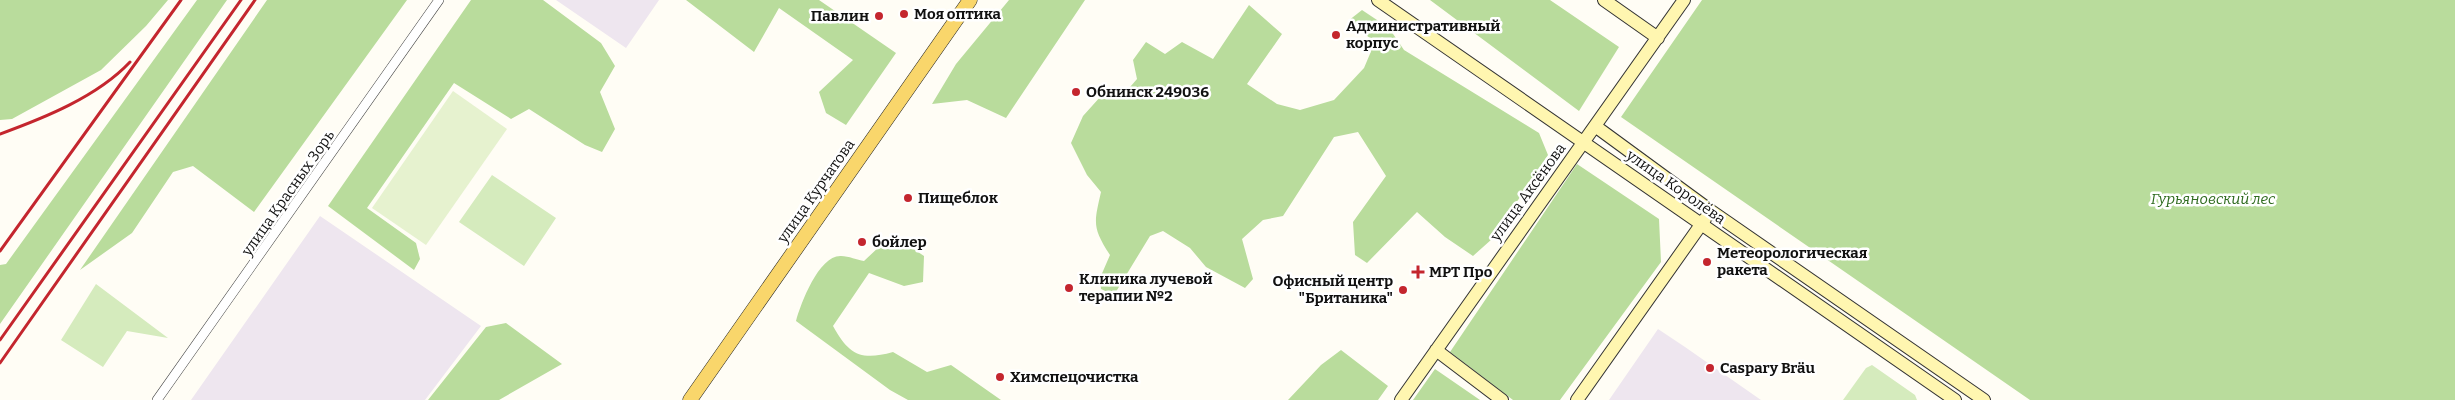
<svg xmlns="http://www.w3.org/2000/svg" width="2455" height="400" font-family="Bitter,serif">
<rect width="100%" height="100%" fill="#fffdf5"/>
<path fill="#eee6ef" d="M556 0H659L626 48Z
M320 216 481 326 425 400H191Z
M1658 329 1685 347 1761 400H1609Z"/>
<path fill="#d5ebbd" d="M492 175 556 218 524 266 459 222Z
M96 284 168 338 127 331 103 367 61 340Z
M1872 365 1915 395 1917 400H1843L1866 368Z"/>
<path fill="#b9dc9c" d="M0 0H168L146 26 101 70 12 119 0 120Z
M197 0H227L0 324V265L6 264Z
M267 0H407L254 212 193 166 173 172 132 233 80 270Z
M471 0H543L601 43 615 66 600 92 615 129 602 152 585 145 529 109 511 119 454 83 367 208 416 243 420 259 414 270 328 206Z
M686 0H819L896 53 846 125 826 113 819 92 853 60 779 8 754 52Z
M1009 0H1085L1006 118 967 100 932 104 956 64Z
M1430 0H1550L1619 47 1579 111Z
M1702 0H2455V400H2030L1621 117Z
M1249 5 1282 34 1247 84 1277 104 1300 110 1334 100 1364 68 1375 42 1348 21 1362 10 1389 28 1404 50 1539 133 1548 155 1492 239 1473 256 1445 237 1417 212 1367 263 1355 255 1353 222 1386 176 1358 132 1334 137 1283 216 1263 220 1242 239 1253 279 1245 288 1206 267 1190 248 1163 231 1150 236 1114 295 1101 289 1100 278 1110 255C1092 227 1094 223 1101 192L1087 175 1071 143 1083 116 1101 96 1124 94 1137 79 1133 60 1146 42 1165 54 1182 42 1213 59Z
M1577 164 1659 219 1661 262 1560 400H1513L1450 352Z
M900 240 924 256 923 282 904 286 869 273 833 326C849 355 861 361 893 352L927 372 951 365 1001 400H908L890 390 796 321C801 303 819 255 841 256 849 256 857 260 864 261L881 245Z
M506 323 562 364 499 400H428L486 327Z
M1341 350 1388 386 1378 400H1288L1321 365Z
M1435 369 1480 400H1413Z"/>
<path fill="#e6f2cf" d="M453 91 507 129 426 245 372 208Z"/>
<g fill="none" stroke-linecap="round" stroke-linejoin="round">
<defs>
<path id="street" d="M157 400 439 0"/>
<path id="secondary" d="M1378 0 1955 400
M1604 0 1658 38
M1595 126 1711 211 1984 400
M1436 350 1502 400
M1401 400 1684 0
M1577 400 1705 219"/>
<path id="primary" d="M690 400 970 0"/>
</defs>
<use href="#street" stroke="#444" stroke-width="10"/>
<use href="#secondary" stroke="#333" stroke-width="14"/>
<use href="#primary" stroke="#222" stroke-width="15"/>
<use href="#street" stroke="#fff" stroke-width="9"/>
<use href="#secondary" stroke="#fff6b0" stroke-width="12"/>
<use href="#primary" stroke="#f9d66b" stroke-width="14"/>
<path stroke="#c4262e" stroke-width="3" d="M0 134C44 118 97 97 130 62
M0 251 181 0
M0 340 241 0
M0 363 255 0"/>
</g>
<g fill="#c4262e" stroke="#fff" stroke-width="2">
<circle cx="904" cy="14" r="5"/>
<circle cx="879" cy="16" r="5"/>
<circle cx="1336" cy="35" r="5"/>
<circle cx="1076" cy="92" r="5"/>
<circle cx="908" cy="198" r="5"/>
<circle cx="862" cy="242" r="5"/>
<circle cx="1707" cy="262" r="5"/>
<path d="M1415.5 264.5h5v5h5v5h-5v5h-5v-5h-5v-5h5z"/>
<circle cx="1069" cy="288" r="5"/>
<circle cx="1403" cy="290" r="5"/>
<circle cx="1710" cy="368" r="5"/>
<circle cx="1000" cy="377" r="5"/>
</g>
<g text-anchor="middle" stroke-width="5" stroke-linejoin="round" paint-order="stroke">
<g font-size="15" font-weight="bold" fill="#111" stroke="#fff" text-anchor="start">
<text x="914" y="19">Моя оптика</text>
<text x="869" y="21" text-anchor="end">Павлин</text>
<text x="1346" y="31">Административный<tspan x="1346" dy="17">корпус</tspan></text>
<text x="1086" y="97">Обнинск 249036</text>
<text x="918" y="203">Пищеблок</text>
<text x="872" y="247">бойлер</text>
<text x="1717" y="258">Метеорологическая<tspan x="1717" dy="17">ракета</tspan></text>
<text x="1429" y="277">МРТ Про</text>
<text x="1079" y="284">Клиника лучевой<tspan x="1079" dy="17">терапии №2</tspan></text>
<text x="1393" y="286" text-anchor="end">Офисный центр<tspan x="1393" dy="17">"Британика"</tspan></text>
<text x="1720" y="373">Caspary Bräu</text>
<text x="1010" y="382">Химспецочистка</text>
</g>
<g font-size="15" fill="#111" stroke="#fff">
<text transform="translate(1676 187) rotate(35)" y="5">улица Королёва</text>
<text transform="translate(816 191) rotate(-55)" y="5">улица Курчатова</text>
<text transform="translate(1528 192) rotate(-54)" y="5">улица Аксёнова</text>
<text transform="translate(288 193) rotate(-55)" y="5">улица Красных Зорь</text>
</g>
<g font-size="15" font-style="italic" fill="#2f6b1f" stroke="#fff">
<text x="2213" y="204">Гурьяновский лес</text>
</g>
</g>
</svg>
